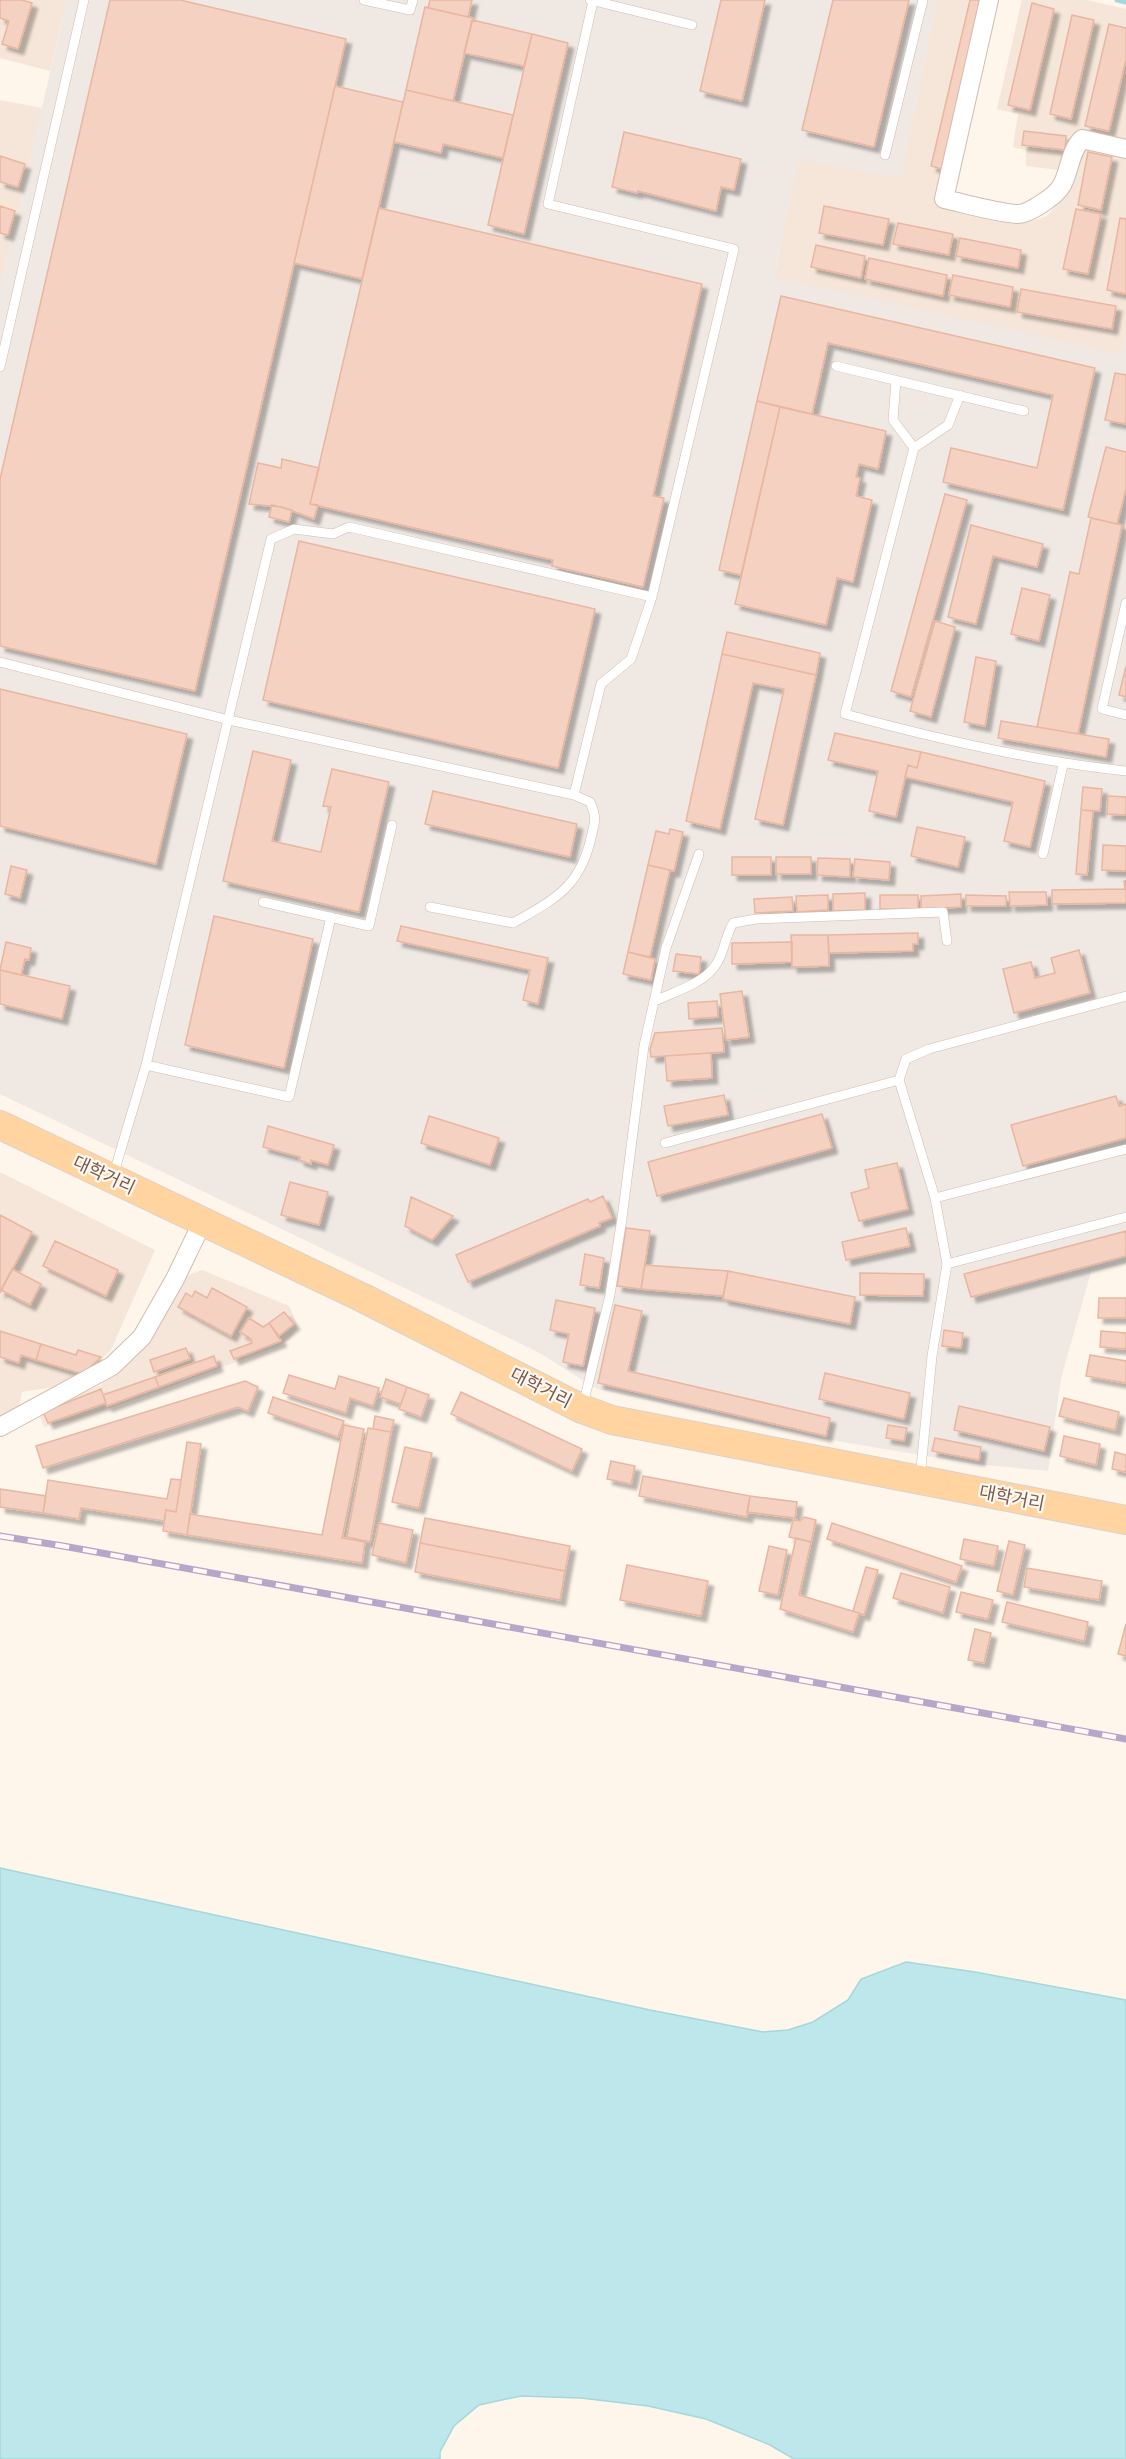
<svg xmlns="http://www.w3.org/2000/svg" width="1126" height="2459" font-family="Karla,'Noto Sans KR',sans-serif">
<defs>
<filter id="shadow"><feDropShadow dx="5.5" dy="5.5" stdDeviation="1.5" flood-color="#0004"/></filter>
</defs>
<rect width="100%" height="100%" fill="#fef5eb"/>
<path fill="#f6e6d9" d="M0 0H67L50 71 0 58Z
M937 0H988L940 206 1025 223 1047 216 1064 196 1081 149 1126 153V334L1121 355 774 278 798 159 901 177Z
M1022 0H1087L1126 9V142L1078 130 1066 158 1058 170 1026 166V150L1013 147 1018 114 997 109Z
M0 100 42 108 0 287Z
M0 1172 155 1250 111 1350 80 1379 55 1387 22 1392 18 1412 0 1419Z
M202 1270 289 1306 298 1326 290 1339 279 1346 156 1392 73 1420 44 1427 38 1412 101 1385 119 1372 142 1346 186 1276Z"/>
<path fill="#efe8e3" d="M67 0H937L901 178 798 160 774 277 1121 354 1126 334V1263L1091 1272 1061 1378 1048 1471 975 1464 825 1439 597 1389 538 1352 0 1094V287Z"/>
<path fill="#bde7ea" stroke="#a3d8dc" stroke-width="1.5" d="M0 1868 650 2010 763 2032 788 2030 813 2022 848 2000 861 1979 906 1962 975 1972 1126 2000V2459H794L770 2445 706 2419 648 2406 581 2398 521 2396 479 2405 454 2426 440 2452V2459H0Z"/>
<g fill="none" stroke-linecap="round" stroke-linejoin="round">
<path stroke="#a3d8dc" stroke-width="5" d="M1117 0 1126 2"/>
</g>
<path fill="#f5d1c1" stroke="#e9b6a0" stroke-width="1.5" filter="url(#shadow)" d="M0 0H22L32 3 18 49 2 44 9 21 0 18Z
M110 0H180L346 39 195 691 0 646V479Z
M430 0H472L468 17 428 8Z
M721 0H765L742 101 700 91Z
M833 0H909L874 147 802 130Z
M970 0H986L946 170 931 166Z
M1032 3 1054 9 1030 110 1008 105Z
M425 7 473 18 453 101 406 90Z
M1072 15 1094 20 1071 119 1050 114Z
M472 20 532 34 524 66 464 53Z
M1109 24 1126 28V59L1109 131 1085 126Z
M532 34 568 43 524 234 488 225Z
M335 86 403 102 362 279 294 263Z
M406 90 513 115 503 158 443 144 441 153 394 142Z
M1024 131 1066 136 1065 150 1022 145Z
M624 132 741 159 734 190 721 187 716 211 638 191 637 193 612 187Z
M1088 152 1112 157 1101 210 1078 205Z
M0 156 25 164 18 187 0 182Z
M0 206 15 211 8 235 0 233Z
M824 206 889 219 883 245 819 233Z
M379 208 702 284 653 496 664 498 643 587 552 566 553 560 310 504Z
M1076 209 1101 214 1088 274 1063 269Z
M1120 218 1126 219V294L1107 290Z
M898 223 953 234 949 255 893 244Z
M960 238 1021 250 1018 268 956 256Z
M816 245 865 256 861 278 811 267Z
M869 258 947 275 943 296 865 279Z
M953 275 1013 287 1010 307 949 295Z
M1021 289 1116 306 1112 329 1017 312Z
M781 296 1095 368 1063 510 943 482 951 448 1037 468 1053 395 828 343 812 414 757 401Z
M1115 373 1126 375V424L1105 420Z
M757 401 780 407 741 575 719 570Z
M780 407 886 431 878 469 859 464 856 477 860 478 856 496 872 500 853 582 837 578 826 625 735 604Z
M1106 447 1126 452V489L1117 524 1088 517Z
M282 459 319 468 310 504 318 505 314 519 282 507 249 504 258 463 281 468Z
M945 494 967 500 911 697 891 691Z
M272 505 292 510 289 522 269 517Z
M1091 518 1122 525 1078 734 1037 727 1070 572 1079 574Z
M971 525 1043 544 1037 567 993 556 976 624 948 617Z
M299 541 595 609 558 768 263 700Z
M1022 588 1050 595 1039 641 1011 634Z
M935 621 955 627 931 717 910 711Z
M727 632 820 653 816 675 722 654Z
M722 654 816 675 783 825 755 819 784 689 753 683 720 829 686 821Z
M976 657 996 661 985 726 964 722Z
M1126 666V697L1119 695Z
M0 689 187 734 156 864 0 826Z
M1001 721 1109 739 1106 757 998 738Z
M835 733 921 752 917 768 908 765 896 817 869 811 878 771 828 760Z
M253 751 291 760 272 841 321 852 331 807 323 806 332 769 389 782 359 912 223 881Z
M921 752 1045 781 1030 847 1004 841 1013 802 905 777 908 765 917 768Z
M1083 787 1102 789 1100 811 1081 810Z
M433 791 577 824 570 857 425 824Z
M1108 796 1126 797V815L1107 814Z
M1081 810 1093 811 1087 875 1076 874Z
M917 827 965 837 958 867 911 856Z
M670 829 683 832 674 871 648 865 656 831 669 834Z
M1103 845 1126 846V871L1102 870Z
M732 857H771V875H732Z
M776 857H811V874H776Z
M818 858 850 859V877L817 875Z
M855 859 890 862 889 880 853 877Z
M648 865 670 870 650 957 628 952Z
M11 866 27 870 20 898 5 894Z
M1124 881H1126V903L1052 904V890L1125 889Z
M1009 892H1046L1047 905 1010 906Z
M865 893V910L833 911V894Z
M961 894V907L921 909V896Z
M828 895V910L797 912 796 896Z
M880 895H918V909H880Z
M966 895 1006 896V906H966Z
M792 897 793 911 755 913 754 899Z
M214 916 313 939 284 1068 185 1045Z
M401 926 548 958 538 1004 523 1000 530 970 397 941Z
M918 933V944H913V951L829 953 828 935Z
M791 935H828L829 966 792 967Z
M6 942 31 948 29 960 25 959 21 975 0 970Z
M792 942V962L732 964V943Z
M1079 950 1090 993 1014 1013 1003 969 1031 962 1035 978 1055 973 1051 958Z
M628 952 655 959 651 980 623 974Z
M676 954 701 957 699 974 673 971Z
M0 970 70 986 62 1019 0 1004Z
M742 991 749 1037 726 1040 720 994Z
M717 1001 718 1017 689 1019 688 1003Z
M722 1028 724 1052 651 1057 650 1049 655 1033Z
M711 1053 712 1078 667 1081 665 1056Z
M724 1095 728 1115 668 1126 664 1106Z
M1116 1096 1119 1106 1126 1104V1138L1023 1166 1011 1125Z
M822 1114 832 1148 657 1196 648 1162Z
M429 1116 499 1138 490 1165 421 1143Z
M268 1126 334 1145 328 1165 311 1160V1164L299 1160 300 1157 263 1147Z
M897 1163 908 1209 859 1221 851 1193 869 1188 865 1170Z
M290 1182 328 1192 319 1225 281 1215Z
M603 1196 612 1218 599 1223 600 1226 468 1282 456 1255 588 1199 590 1202Z
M411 1197 453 1216 432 1240 405 1226Z
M0 1215 32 1232 0 1293Z
M626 1228 650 1231 641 1289 617 1286Z
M906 1228 910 1246 846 1260 842 1242Z
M1126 1231V1256L971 1297 964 1274Z
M55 1241 118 1270 106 1296 43 1266Z
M585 1254 604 1258 599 1288 580 1285Z
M645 1265 728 1271 723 1296 641 1289Z
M12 1269 41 1284 30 1305 1 1290Z
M728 1271 855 1297 850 1324 723 1299Z
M860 1273 924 1274 923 1296 860 1295Z
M212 1288 247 1307 231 1336 178 1307 186 1293 192 1297 195 1291 207 1298Z
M1099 1298H1126V1318H1098Z
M556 1300 595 1308 583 1366 563 1362 569 1334 550 1330Z
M615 1305 642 1311 628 1371 830 1418 826 1436 598 1383Z
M284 1312 294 1324 279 1336 269 1323Z
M249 1318 263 1327 269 1323 281 1341 234 1359 230 1351 252 1343 251 1339 240 1332Z
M944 1330 963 1333 961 1348 942 1346Z
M0 1331 41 1344 36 1360 21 1355 19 1363 0 1357Z
M1101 1331 1126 1333V1349L1100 1347Z
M41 1344 76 1355 78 1350 101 1357 83 1374 36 1360Z
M186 1348 190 1359 154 1372 150 1360Z
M1090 1355 1126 1361V1383L1086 1376Z
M214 1356 217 1366 159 1387 155 1377Z
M825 1373 910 1393 904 1419 819 1399Z
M289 1375 335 1389 339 1376 379 1388 373 1406 350 1398 346 1413 283 1393Z
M155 1377 159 1387 107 1406 103 1395Z
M386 1379 407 1387 401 1404 380 1397Z
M245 1381 258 1387 248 1411 238 1407 43 1468 36 1446Z
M407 1387 429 1395 421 1417 399 1409Z
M101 1389 106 1403 48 1423 43 1412Z
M461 1392 582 1449 572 1471 451 1414Z
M273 1397 344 1421 338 1437 268 1413Z
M1064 1398 1119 1412 1115 1430 1059 1416Z
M959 1406 1050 1427 1044 1451 954 1430Z
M375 1416 394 1420 391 1432 373 1429Z
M344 1425 364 1429 342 1538 365 1542 362 1563 187 1535 190 1514 322 1535Z
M888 1425 907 1428 904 1441 886 1438Z
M368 1428 391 1432 370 1542 347 1537Z
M1064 1436 1100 1444 1096 1465 1060 1456Z
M935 1438 981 1447 979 1460 932 1451Z
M187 1442 201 1444 187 1535 163 1531 166 1510 176 1512Z
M405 1447 432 1453 419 1508 392 1502Z
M1115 1452 1126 1455V1472L1112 1469Z
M611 1461 635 1466 631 1484 607 1479Z
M643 1476 750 1496 747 1517 639 1496Z
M171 1479 181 1480 176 1512 166 1510 164 1521 81 1508 79 1519 43 1513 48 1480 167 1499Z
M0 1489 46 1496 43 1513 0 1507Z
M750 1496 797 1502 795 1518 747 1512Z
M804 1517 816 1520 811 1542 789 1537 793 1520 800 1521Z
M425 1518 570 1546 565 1571 420 1543Z
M379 1523 413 1530 406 1563 372 1555Z
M832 1523 962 1566 956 1582 827 1539Z
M796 1538 811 1542 799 1595 859 1613 853 1632 780 1609Z
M964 1539 998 1546 994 1566 960 1559Z
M1009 1541 1025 1545 1013 1595 997 1591Z
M420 1543 565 1571 560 1600 415 1572Z
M769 1546 787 1550 778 1595 759 1591Z
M627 1565 708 1581 701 1616 620 1600Z
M866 1567 878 1570 864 1615 853 1611Z
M1027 1568 1102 1581 1099 1600 1024 1587Z
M901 1573 950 1587 943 1613 893 1598Z
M961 1592 993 1600 988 1619 956 1612Z
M1007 1602 1088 1622 1084 1641 1002 1622Z
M1126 1624V1656L1118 1654Z
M975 1629 991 1633 984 1663 968 1660Z"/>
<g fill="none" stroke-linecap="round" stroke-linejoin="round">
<defs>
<path id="lane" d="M364 0 410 10 413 0
M590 0 692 25
M885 155 923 0
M836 366 1024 411
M0 367 84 0
M896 380 893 420 914 448 845 714C937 739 1031 761 1126 771
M914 448 948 425 960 395
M1126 603 1102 709 1126 715
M0 662 229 720 574 795 601 684 631 659 652 597 734 249 548 204 593 1
M1043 854 1063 765
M263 902 369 926 392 825
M430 907 513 923C553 900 578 889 590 842 594 824 598 819 590 802L574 795
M655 1001C673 992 703 984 715 966 724 955 725 936 733 923L756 919 943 912 947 941
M146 1065 289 1097 331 917
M665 1143 899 1080
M113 1176 146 1065 271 539 294 529 333 534 349 527 652 597
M935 1198 1126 1149
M947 1264 1126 1217
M583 1405 610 1295 622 1218 644 1046 666 948 699 854
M920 1478 932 1356 947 1264 935 1198 899 1080 906 1059 929 1049 1126 996"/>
<path id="street" d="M989 0 944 199C967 204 993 212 1017 214 1028 215 1057 195 1062 185 1070 170 1070 151 1082 139L1126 149
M0 1427 112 1366 142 1337 175 1279 203 1221"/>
<path id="primary" d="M0 1125 363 1298 582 1409 612 1420 1126 1520"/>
</defs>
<use href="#lane" stroke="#d2bbaf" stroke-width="10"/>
<use href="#street" stroke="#d2bbaf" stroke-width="20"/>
<use href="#primary" stroke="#dad1cd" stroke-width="30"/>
<use href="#lane" stroke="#fff" stroke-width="9"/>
<use href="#street" stroke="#fff" stroke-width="18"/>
<use href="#primary" stroke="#ffd4a1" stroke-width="28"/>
<defs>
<path id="rail" d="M0 1536 63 1546 1126 1739"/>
</defs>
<use href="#rail" stroke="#b7a6ca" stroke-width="7"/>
<use href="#rail" stroke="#fff9f3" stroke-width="4.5" stroke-dasharray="14" stroke-linecap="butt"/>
</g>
<g text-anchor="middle" stroke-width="4.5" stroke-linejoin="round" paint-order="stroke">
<g font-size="18" fill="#7c594b" stroke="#fff9f3">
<text transform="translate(104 1175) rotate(25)" y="6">대학거리</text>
<text transform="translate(541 1388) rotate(27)" y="6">대학거리</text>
<text transform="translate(1012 1498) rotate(11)" y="6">대학거리</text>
</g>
</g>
</svg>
